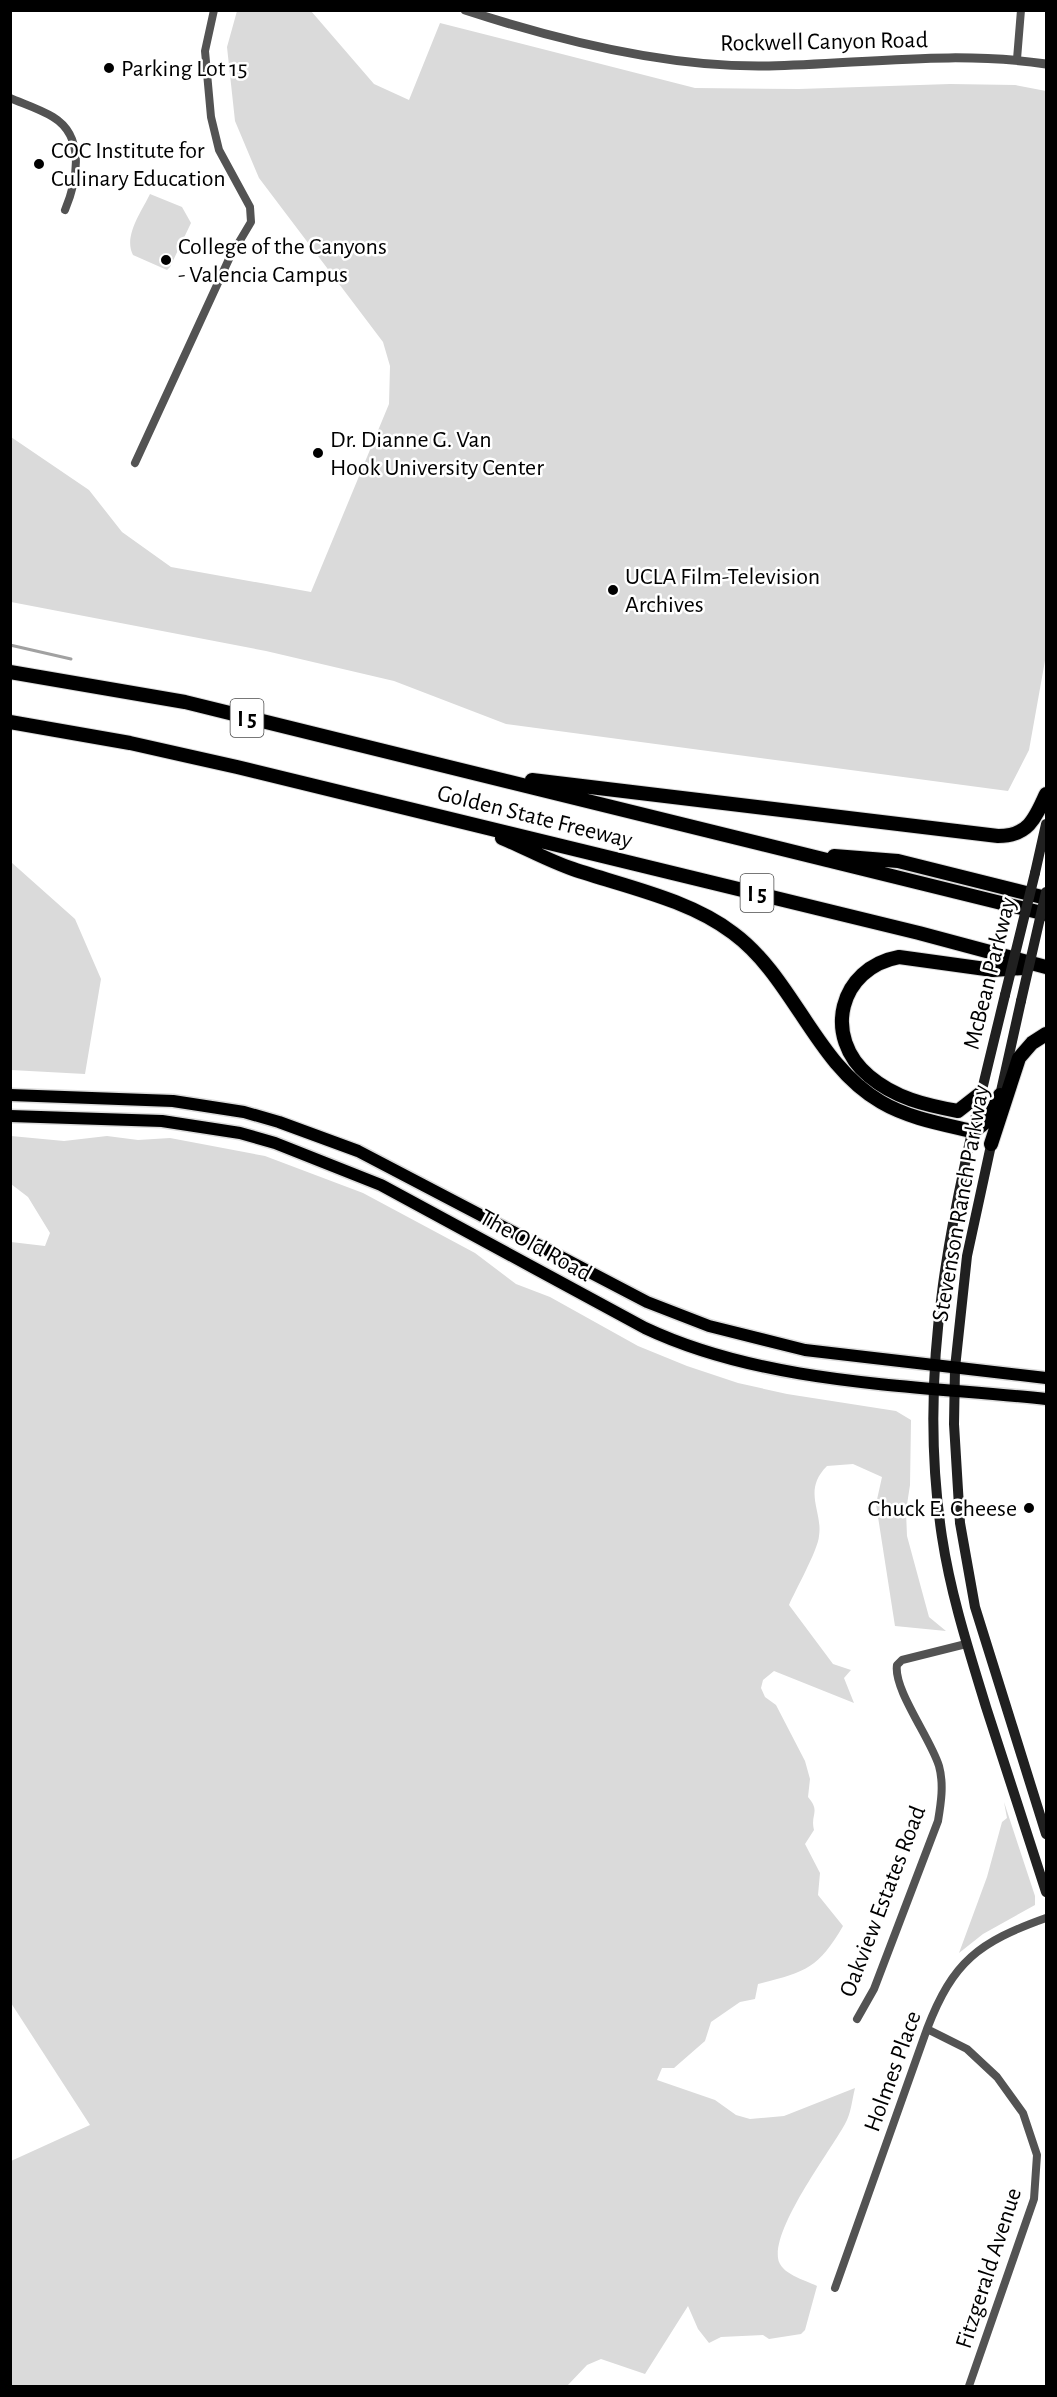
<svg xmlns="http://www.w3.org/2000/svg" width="1057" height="2397" font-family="'Alegreya Sans',sans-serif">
<rect width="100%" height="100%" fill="#fff"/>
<path fill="#dadada" d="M237 11H311L374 84 409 100 440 23 695 88 799 89 950 84 1015 85 1046 91V655L1029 750 1008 791 506 724 394 681 266 651 11 602V437L89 490 122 532 171 567 311 592 389 404 390 366 383 342 259 178 235 121 227 47Z
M150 194 182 207 191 223 170 267 167 270 133 255C123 236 142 211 150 194Z
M11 862 75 919 101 979 85 1074 11 1070Z
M11 1136 64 1141 107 1136 138 1140 170 1138 265 1156 363 1193 475 1253 516 1284 550 1297 638 1346 687 1366 738 1383 787 1394 896 1411 911 1420 910 1485 906 1511 907 1536 929 1617 946 1631 895 1626 876 1504 882 1477 853 1464 827 1466C802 1491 823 1511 819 1536 818 1550 795 1591 789 1605L833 1664 851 1670 844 1678 854 1703 774 1671 763 1680 761 1688 765 1697 776 1705 805 1761 810 1779 808 1797C821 1812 810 1814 814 1830L805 1844 820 1873 818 1895 843 1926C818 1969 805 1972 758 1984L755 1999 740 2002 711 2022 705 2041 674 2068H662L657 2080 715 2100 736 2115 750 2119 784 2116 855 2088C852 2100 851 2114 845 2124 829 2153 774 2225 778 2258 780 2274 805 2280 817 2286L805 2330 801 2334 769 2339 763 2335 721 2337 709 2343 698 2329 688 2306 645 2374 601 2359 587 2365 567 2386H11V2161L90 2125 11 2003V1242L45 1246 50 1233 28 1197 11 1184Z
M1004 1802 1035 1896V1905L983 1934 959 1953 987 1877 1002 1822 1007 1818Z"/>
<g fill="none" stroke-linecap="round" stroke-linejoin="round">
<path stroke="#a1a1a1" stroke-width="3" d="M10 645 71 659"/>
<defs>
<path id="primary" d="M10 1095 173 1101 244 1112 279 1122 358 1151 647 1302 709 1326 805 1350 1046 1378
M10 1116 162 1121 240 1133 275 1143 381 1185 645 1328C766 1385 914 1385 1046 1399"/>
<path id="motorway" d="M10 672 185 702 1046 914
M10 722 130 743 237 767 919 933 1046 967
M532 780 998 836C1028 836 1035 819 1046 794
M502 838C526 848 549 861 573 869 626 887 688 899 733 933 794 978 815 1064 881 1102 908 1118 942 1124 972 1131 989 1124 993 1111 1000 1095
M834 856 898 861 1046 898
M981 1093 958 1111C925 1105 895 1098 869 1076 822 1037 839 968 899 957L993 970 1023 968
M991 1144 1019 1058 1032 1043 1046 1034"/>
</defs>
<use href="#primary" stroke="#dbdbdb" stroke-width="15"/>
<use href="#motorway" stroke="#dbdbdb" stroke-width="16"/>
<path stroke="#535353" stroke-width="8" d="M1017 59 1021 10
M10 98C24 104 40 109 53 117 86 137 77 181 65 210
M135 463 229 259 251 222 250 207 219 150 211 117 205 51 214 10
M857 2019 874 1989 938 1821C941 1803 944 1784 939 1766 931 1739 893 1689 897 1665L902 1660 966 1644
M927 2029 967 2049 997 2077 1023 2113 1037 2155 1034 2199 969 2386
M835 2288 927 2029C953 1961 979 1942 1046 1918"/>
<path stroke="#535353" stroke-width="9" d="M465 10C557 40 671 68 769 66 861 64 954 50 1046 64"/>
<path stroke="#202020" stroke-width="10" d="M1035 873 1046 824
M1005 995C961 1178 913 1347 942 1537 951 1596 969 1651 986 1707 1006 1769 1026 1831 1046 1892
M999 1100 1021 1001
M993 1136 967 1256 955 1368 954 1424 960 1523 975 1607 1046 1834"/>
<use href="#primary" stroke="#000" stroke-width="12"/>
<use href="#motorway" stroke="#000" stroke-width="14"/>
<path stroke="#202020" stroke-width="10" d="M1005 995 1035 873
M1021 1001 1046 892"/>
</g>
<g fill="#000" stroke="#fff" stroke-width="2">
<circle cx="109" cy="68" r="6"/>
<circle cx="39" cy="164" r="6"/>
<circle cx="166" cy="260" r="6"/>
<circle cx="318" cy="453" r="6"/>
<circle cx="613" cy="590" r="6"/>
<circle cx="1029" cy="1508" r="6"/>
</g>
<g text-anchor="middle" stroke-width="5" stroke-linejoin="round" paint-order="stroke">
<g fill="#fff" stroke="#4c4c4c" stroke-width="1.5">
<rect x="230.5" y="699" width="33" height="38" rx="4.5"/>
<rect x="740.5" y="874" width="33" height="38" rx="4.5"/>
</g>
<g font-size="22" font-weight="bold" fill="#000">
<text x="247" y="726">I 5</text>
<text x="757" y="901">I 5</text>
</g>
<g font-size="24" fill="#000" stroke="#fff">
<text transform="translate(824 41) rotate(-1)" y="8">Rockwell Canyon Road</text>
<text transform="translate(535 816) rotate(14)" y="8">Golden State Freeway</text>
<text transform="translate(989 973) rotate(-76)" y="8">McBean Parkway</text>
<text transform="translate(960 1203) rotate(-80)" y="8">Stevenson Ranch Parkway</text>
<text transform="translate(536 1245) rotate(29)" y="8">The Old Road</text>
<text transform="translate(882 1901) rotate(-69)" y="8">Oakview Estates Road</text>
<text transform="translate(892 2071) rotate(-70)" y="8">Holmes Place</text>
<text transform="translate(988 2268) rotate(-72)" y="8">Fitzgerald Avenue</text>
</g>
<g font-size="24" fill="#000" stroke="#fff" text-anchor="start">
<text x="121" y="76">Parking Lot 15</text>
<text x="51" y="158">COC Institute for<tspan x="51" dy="28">Culinary Education</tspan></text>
<text x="178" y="254">College of the Canyons<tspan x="178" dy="28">- Valencia Campus</tspan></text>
<text x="330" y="447">Dr. Dianne G. Van<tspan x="330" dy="28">Hook University Center</tspan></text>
<text x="625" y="584">UCLA Film-Television<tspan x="625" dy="28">Archives</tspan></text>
<text x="1017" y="1516" text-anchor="end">Chuck E. Cheese</text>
</g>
</g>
<rect width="1057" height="2397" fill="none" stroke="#000000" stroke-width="24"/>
</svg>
